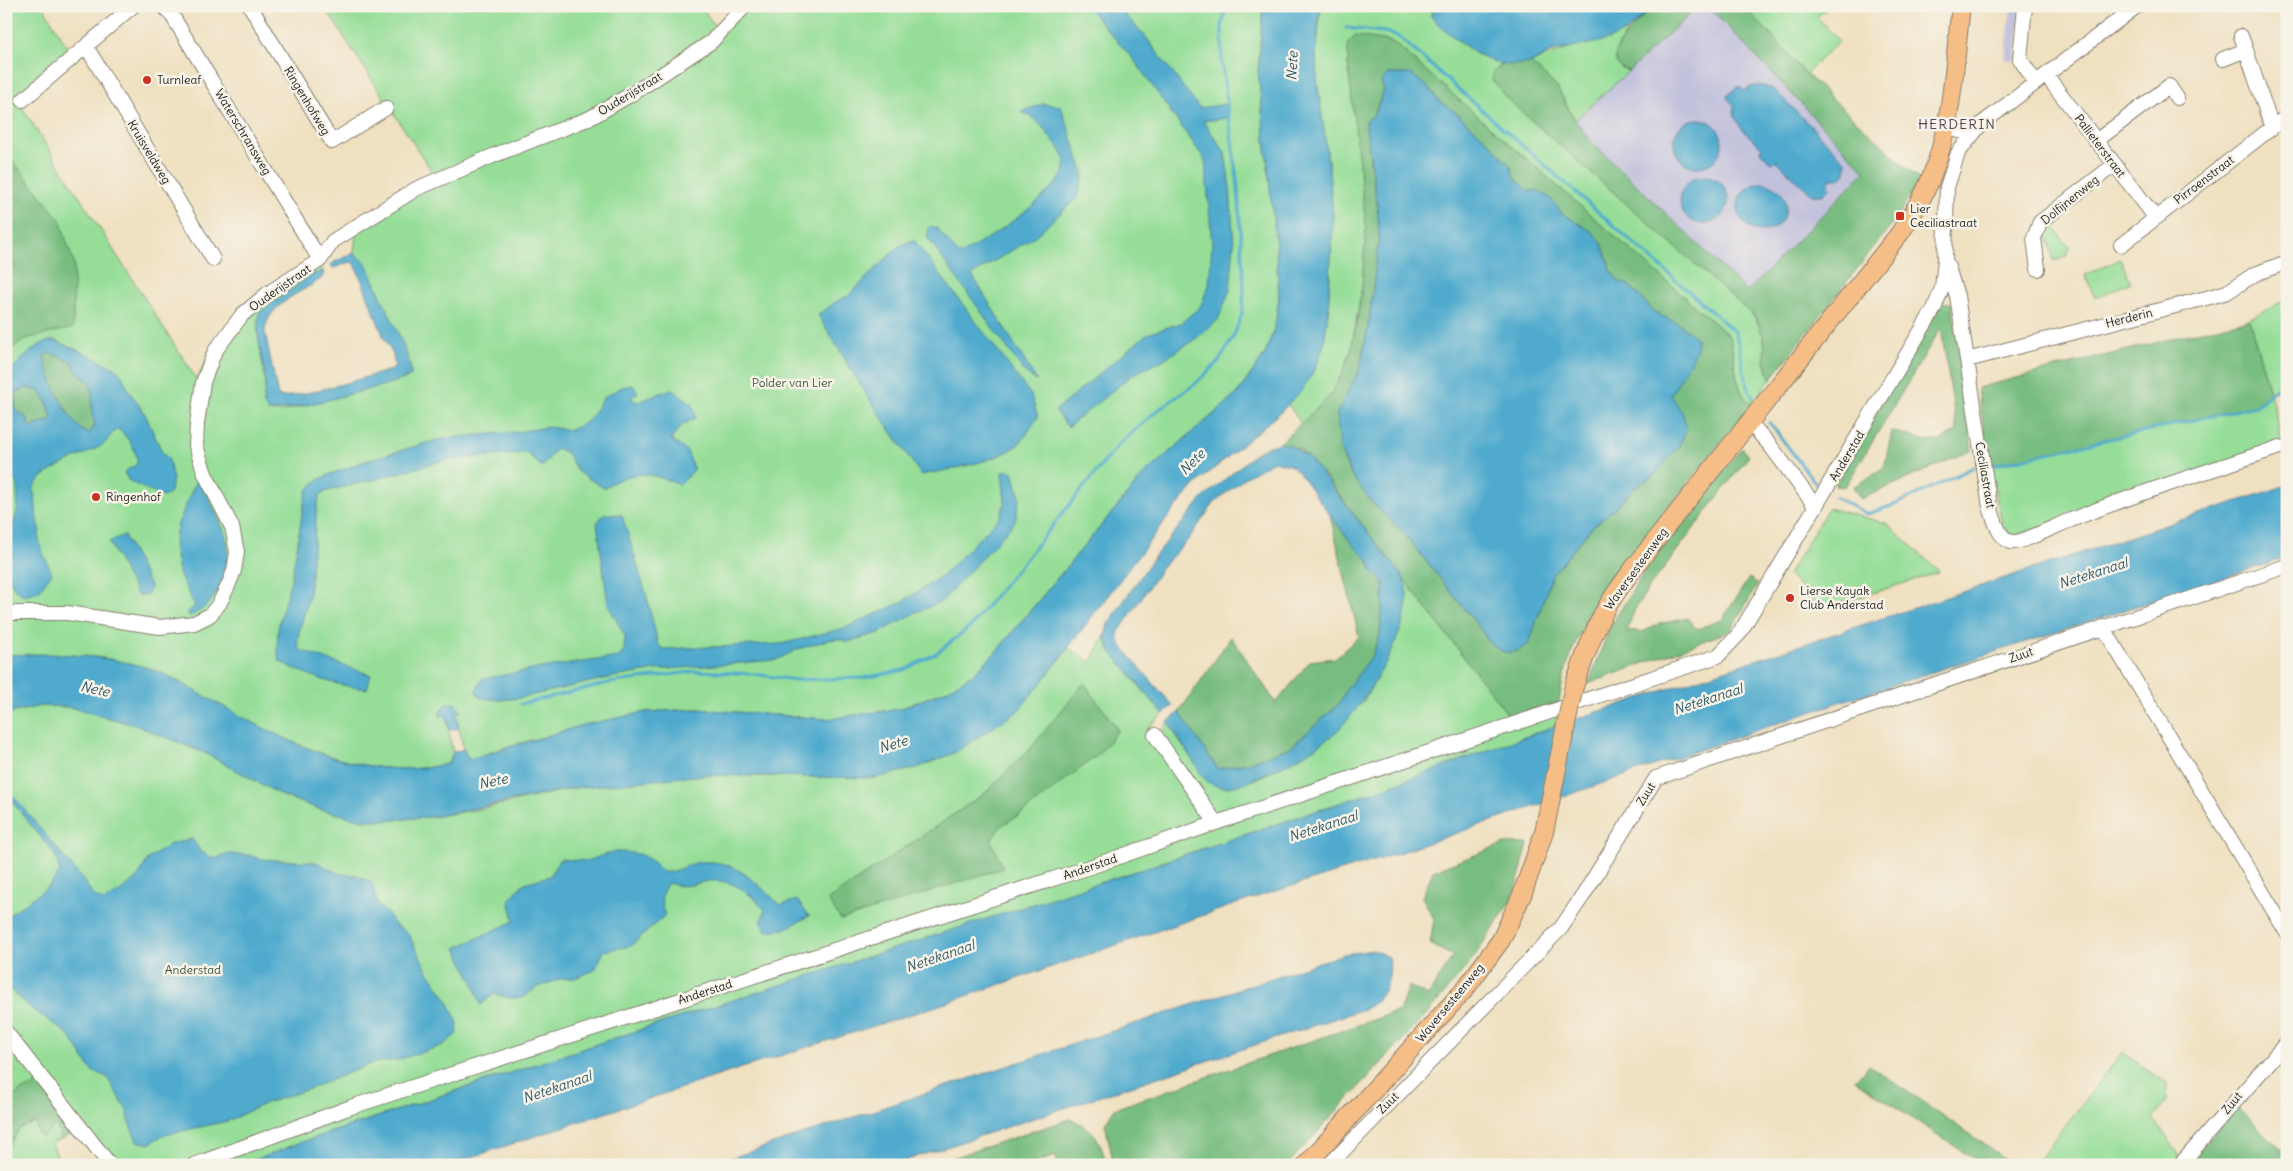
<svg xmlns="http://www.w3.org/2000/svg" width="2293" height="1171" font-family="Delius,sans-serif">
<rect width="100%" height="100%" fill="#f7f3e8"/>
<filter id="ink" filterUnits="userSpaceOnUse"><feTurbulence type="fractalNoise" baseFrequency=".02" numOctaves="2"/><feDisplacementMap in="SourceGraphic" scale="10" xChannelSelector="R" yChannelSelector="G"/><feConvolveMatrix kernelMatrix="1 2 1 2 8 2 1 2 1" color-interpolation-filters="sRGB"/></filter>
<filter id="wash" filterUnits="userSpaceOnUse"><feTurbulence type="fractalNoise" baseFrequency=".0096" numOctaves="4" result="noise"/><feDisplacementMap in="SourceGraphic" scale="20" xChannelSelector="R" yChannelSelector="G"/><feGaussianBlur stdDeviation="1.12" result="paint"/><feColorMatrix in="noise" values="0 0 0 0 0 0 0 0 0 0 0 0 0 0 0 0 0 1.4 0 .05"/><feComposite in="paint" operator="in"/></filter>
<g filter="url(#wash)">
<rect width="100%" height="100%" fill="#efe0c0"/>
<path fill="#c2c1dc" d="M1699 6H1708L1865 171 1747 292 1590 140 1575 120Z
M2011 6H2021L2015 60 2005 59Z"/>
<path fill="#96de98" stroke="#597d5a" d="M6 6H43L70 52 16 98 197 380 211 349 316 256 323 271 310 276 259 313C254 337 265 362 265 386 265 397 260 402 268 411L280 412 391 383 408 378 410 365 370 271 364 262 354 253 357 222 434 175 324 6H701L716 28 748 6H1263L1258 71 1275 235 1279 297 1275 326 1265 354 1237 394 1145 473 995 653 974 673 947 690 899 709 827 719 698 709 645 712 512 745 470 759 464 752 456 713 461 712 449 703C443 706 440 709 440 716L446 715 453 754 447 764C342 788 248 717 160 672 108 654 61 653 6 655Z
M1321 6H1431V16C1447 33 1479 61 1504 64L1498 67 1723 288C1740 303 1760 316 1764 340 1766 353 1764 367 1771 379L1751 405C1732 387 1737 358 1729 336L1395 44 1384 40 1348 64 1365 206 1366 228 1362 286 1351 350 1342 374 1329 397 1302 425 1288 404 1302 390 1328 314 1333 216 1328 160 1318 88 1316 58Z
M1742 6H1830L1817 17 1839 41 1806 74Z
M1627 31 1616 50 1622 69 1629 71 1575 120 1557 87 1531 63C1562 47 1596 45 1627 31Z
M2051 223 2061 236V239L2070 247 2067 257 2054 261 2046 233Z
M2120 259 2131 282 2095 298 2085 275Z
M2287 299V379L2270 392 2282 443 2023 536 2010 535 2002 524 1990 466 2256 406 2270 392 2249 319Z
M1828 508 1886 523 1940 572 1821 609 1788 575Z
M1402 576 1509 716 1559 702 1555 726 1376 791 1036 904 630 1033 302 1142 242 1165H110L81 1130 19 1092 6 1103V1080L16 1071 6 1060V716L14 712 40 706 69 707 135 725 205 753 283 796 322 810 363 819 394 820 438 816 481 809 574 788 656 778 703 775 876 778 1042 682 1069 648 1091 662 1105 636 1109 649 1163 714 1149 727 1158 740 1168 722 1183 747 1253 780 1273 771 1363 702 1384 665 1405 613 1407 593Z
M2122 1052 2167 1083V1101L2153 1118 2180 1156 2173 1165H2035Z
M36 1122 38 1133 43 1137 56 1124 62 1139 52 1143 60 1165H6V1149L20 1128Z"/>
<path fill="#78bd80" stroke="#4a6c4e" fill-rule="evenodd" d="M1654 6H1699L1629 71C1591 61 1643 17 1654 6Z
M1708 6H1742L1747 9 1806 74 1919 179 1899 215 1771 379 1765 360 1764 339 1756 318 1507 99 1492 80 1493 72 1504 64 1531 63 1557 87 1572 116 1590 140 1747 292 1865 171Z
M1355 36 1384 40 1395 44 1729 336C1737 358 1732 387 1751 405 1723 440 1695 474 1667 509 1621 565 1569 626 1559 702L1509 716 1324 475 1300 450 1280 443 1329 397 1342 374 1351 350 1357 322 1362 286 1366 228 1348 64V43ZM1388 74 1411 75 1429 88 1439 101 1471 127 1510 166 1515 178 1528 191H1537L1550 198 1562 214 1591 231 1601 241 1611 270 1618 281 1630 286 1654 312 1679 324 1681 375 1670 395 1682 412 1654 475 1633 489 1614 509 1591 528 1552 575 1540 609 1489 643 1479 627 1402 531 1373 504 1352 476 1343 458 1337 414 1360 368 1369 321 1379 237 1377 204 1370 162 1369 118 1373 116 1384 90 1381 81Z
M6 148 13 161 60 220 74 264 73 328 29 338 6 351Z
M1941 303H1952L1972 450 1861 499 1853 487 1884 468 1892 431 1927 441H1939L1957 431 1941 328 1845 487 1835 485Z
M2249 319 2270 392 2256 406 1990 466 1977 388Z
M51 353 72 362 77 372 84 375 92 388 95 425 89 434C67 426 48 377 44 356Z
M28 388 41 391 49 407 52 420 30 427 28 425V419L16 410 14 399 16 392Z
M1742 448 1749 456 1650 586 1635 609 1627 630 1642 632 1659 624 1688 618 1696 629 1722 620 1749 578 1758 584 1730 631 1588 684 1610 627 1647 567Z
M1330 515 1353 545 1369 561 1373 572 1384 583 1380 635 1372 656 1346 690 1339 704 1291 747 1248 763 1217 769 1179 712 1231 637 1276 703 1310 661 1335 658 1359 637Z
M1084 683 1118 730 1099 754 1021 814 1002 825 991 840 1003 868 841 920 828 900 985 793 1030 749Z
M1504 844H1528L1514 896 1475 956 1434 1006 1287 1165H1114L1105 1124 1114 1109 1399 1011 1409 986 1428 996 1453 956 1430 944 1434 919 1422 897 1433 871Z
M1869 1065 2014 1165H1983L1855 1080Z
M40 1082 78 1131 62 1139 56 1124 43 1137 38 1133 36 1122 20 1128 6 1149V1103L19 1092Z
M2236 1106 2287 1155V1162L2285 1165H2187Z
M1070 1119C1097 1130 1099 1139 1107 1165H1059L1055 1156 1029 1165H931Z"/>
<path fill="#50aace" stroke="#366375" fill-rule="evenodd" d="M1086 6H1117L1145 36 1199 108 1227 104 1229 118 1203 121 1225 152 1230 188 1234 244 1230 290 1218 320 1194 340 1161 361 1132 375 1068 427 1055 411 1147 334 1181 323 1200 307 1209 285 1212 244 1205 160 1134 60Z
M1263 6H1320L1316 58 1318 88 1328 160 1333 216 1328 314 1324 344 1316 368 1302 390 1283 410 1196 484 1172 512 1042 682 1017 712 954 753 920 767 876 778 703 775 574 788 438 816 394 820H363L322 810 283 796 205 753 135 725 69 707 40 706 14 712 6 716V655C61 653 108 654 160 672 248 717 342 788 447 764L451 760 453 752 464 749 466 757 470 759 583 725 645 712 698 709 827 719 899 709 947 690 974 673 995 653 1145 473 1237 394 1265 354 1275 326 1279 297 1275 235 1258 71Z
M1431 6H1654L1627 31 1608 40 1551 52 1531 63 1512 65 1500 64 1475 53 1443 29 1431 16 1433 12Z
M1388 74H1411L1429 88 1439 101 1454 111 1491 144 1510 166 1515 178 1528 191H1537L1550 198 1562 214 1591 231 1601 241 1611 270 1618 281 1630 286 1654 312 1679 324 1696 338 1697 350 1671 395 1682 412 1687 429 1679 446 1654 475 1633 489 1614 509 1591 528 1552 575 1529 644C1505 662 1492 648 1479 627L1402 531 1373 504 1352 476 1340 449 1337 414 1360 368 1369 321 1379 237 1377 204 1365 121 1373 116 1376 111 1384 90 1381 81Z
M1760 85 1775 90 1846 162V173L1838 179H1829L1830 188 1823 195H1812L1776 160 1772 164 1760 151 1762 148C1750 136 1732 124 1734 105L1726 97 1739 86 1744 91 1751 87Z
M1043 104 1061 106 1063 112 1084 174 1078 197 1035 236 972 275 1037 381 1026 374 927 237 929 227H936L959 255C980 246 1062 190 1065 168 1067 157 1058 146 1051 138 1040 125 1037 117 1020 112Z
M1674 143a24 24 0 1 1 48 0a24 24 0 1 1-48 0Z
M1680 200a24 24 0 1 1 48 0a24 24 0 1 1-48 0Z
M1738 207a24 24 0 1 1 48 0a24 24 0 1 1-48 0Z
M914 240 1031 395 1038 417C1032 425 1027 435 1020 443 1005 460 944 471 921 475L869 399 818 315 837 301 848 296 899 246Z
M354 253 365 262 370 271C379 297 412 352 411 376 399 383 277 414 268 411 260 402 265 397 265 386 265 362 254 337 259 313L310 276 323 271 324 274 321 279C302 292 267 305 265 331L278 396C289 401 373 375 391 370L395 366 393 355 384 338 355 264 351 262 333 268 331 265 334 262Z
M54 340 91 356 118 370 121 374 129 391 144 412 162 452 169 460 173 480 169 494 163 497 135 484 128 480 124 472 137 464C139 454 126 433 117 429 110 434 108 442 101 446 84 456 39 470 33 490 38 502 34 516 40 531 35 541 48 563 52 573L39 591 24 595 18 592 6 578V537L14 522 18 508 17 485 6 468V372C23 363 32 343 54 340ZM51 353 72 362 77 372 90 383 92 388V414L95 425 89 434C69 427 48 376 44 356ZM28 388 41 391 49 407 52 420 30 427 28 425V419L16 410 14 399 16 392Z
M633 385 638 392 632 397 634 401 639 402 671 389 693 404 696 418 682 425 671 440 687 451 694 470 680 485C649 472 633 469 604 488L578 472 567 453 557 448 542 467 527 453 445 460 373 480 331 490 320 494 317 507 309 596 297 640 300 650 371 675 367 689C333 685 310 677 279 661 273 623 285 609 292 574 298 546 300 518 307 490L315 482 328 475 371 459 444 438 516 432 548 427 571 430 588 421 604 397 622 387Z
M1280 443 1290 445 1310 459 1402 576C1404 581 1407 588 1407 594 1410 631 1364 706 1337 731 1315 751 1289 763 1262 775 1243 784 1219 796 1203 777L1168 722 1179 712 1218 769 1248 763 1291 747 1339 704 1346 690 1372 656 1380 635 1384 583 1373 572 1369 561 1353 545 1330 515 1299 473 1292 466 1274 461 1246 477 1215 502 1188 540 1163 566 1118 633 1119 641 1124 649 1173 706 1163 714 1109 649 1105 636 1108 624 1154 557 1203 498 1257 452 1269 446Z
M1006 470 1013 472 1020 497 1015 522 941 602 917 612 879 633 848 642 839 639 828 640 798 649 776 660 656 670 608 678 520 698 500 700 480 698 476 691 482 679 547 667 619 657 624 650 625 636 608 605 597 523 604 514 622 515 647 597 658 644 663 649 781 644 845 628 900 603 942 576 1000 517 1005 502 1002 473Z
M196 481C204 488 208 497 213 507 218 518 225 530 227 542 231 569 217 607 189 616L188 612 195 606 180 576 174 545 177 526Z
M2287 485V557L2273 562 1831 705 1393 855 1260 896 937 1006 742 1068 448 1165H242L302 1142 630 1033 1133 872 1376 791 1555 726Z
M124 535 151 588 146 596 137 595 109 542Z
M453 703 457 705 461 712 456 713 459 728 449 730 446 715 440 716V712L445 705Z
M6 787 83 880 94 896 103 901 120 892 138 877 148 859 171 844 192 839 201 852 215 859 229 854 247 855 262 859 316 862 340 874 356 875 372 883 378 906 388 914 395 925 408 933 427 970 447 999 458 1023 457 1034 442 1046 397 1060 373 1063 309 1089 266 1103 228 1121 163 1135 149 1144 137 1141 131 1128 127 1111 107 1077 92 1071 68 1034 32 1009 6 986V917L48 887 60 872 56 856 6 794Z
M612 852C634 852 647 852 662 872 677 873 687 863 702 862 738 859 757 885 781 905L797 900 809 916 785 929 766 931 761 921 765 910C754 897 737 882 719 881 698 879 691 891 668 883 660 893 660 904 665 915L631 946 604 951 595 970 575 978 560 979 536 988 523 998H509L494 994 481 1005 473 982 456 948 514 921 509 900 524 883 550 876 560 859 587 861Z
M1373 950 1389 957C1392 978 1386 997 1367 1008L892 1165H710L1344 954Z"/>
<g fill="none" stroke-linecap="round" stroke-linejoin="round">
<path stroke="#50aace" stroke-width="3" d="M1346 28 1385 32 1399 37 1735 332C1743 354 1741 377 1753 398
M1769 422 1820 489
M1990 466 2256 406 2287 379
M1835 497 1867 514 1897 504 1974 467
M521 704 609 683 698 671 753 674 795 680 864 678 904 670 938 652 971 626 1119 444 1158 410 1194 385 1219 361 1233 338 1242 314 1244 289 1238 187 1222 65V26L1226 6"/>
</g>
</g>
<g filter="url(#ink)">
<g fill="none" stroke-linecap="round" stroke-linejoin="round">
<defs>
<path id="minor" d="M164 6 173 17 320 260
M250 6 332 142 386 108
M2025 6 2020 59 2036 83
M2241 36 2246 50
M86 46 213 259
M2223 59 2246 50 2272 128
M2046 75 2155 217
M23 100 133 6
M1946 128 1972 134
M2096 141 2169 86 2177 98
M2121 245 2287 116
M1947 264 1957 296 1990 507C1994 518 1998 538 2011 542 2021 544 2059 524 2071 520 2139 492 2210 471 2280 447
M2038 269 2034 238 2040 222 2114 165
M1967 360 2210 297 2227 292 2255 274 2287 262
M1749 422 1769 444 1816 507
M6 613H67L160 627 194 623 210 615 219 604 228 586 234 571 237 552 232 527 205 474 196 446 197 424 203 382 215 351 242 315 267 294 320 260 333 241 416 189 495 155 590 118 635 92 711 42 745 6
M2103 627 2287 933
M1155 735 1216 823
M6 1032 110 1165
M194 1165 351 1107 1090 867 1216 823 1718 656 1739 634 1934 309 1942 288 1945 259 1947 187 1958 153 1980 125 2137 6
M1329 1165 1561 928 1584 894 1656 778 2287 566
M2180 1165 2287 1042"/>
<path id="major" d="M1574 686C1583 662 1591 637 1603 614 1615 591 1632 571 1647 551L1900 233C1911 216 1923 199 1930 180 1953 125 1954 65 1961 6
M1306 1165 1465 989 1501 940 1522 895 1544 832"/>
</defs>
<use href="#minor" stroke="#867e6e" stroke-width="16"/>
<use href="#major" stroke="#867e6e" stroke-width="20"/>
<use href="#minor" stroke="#fff" stroke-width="14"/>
<use href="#major" stroke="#f6be87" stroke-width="18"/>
<defs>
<path id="major-bridge" d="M1544 832 1574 686"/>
</defs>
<use href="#major-bridge" stroke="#867e6e" stroke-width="20" stroke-linecap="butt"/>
<use href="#major-bridge" stroke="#f6be87" stroke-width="18"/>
</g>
</g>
<g fill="#c8321e" stroke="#f7f3e8" stroke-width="2">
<circle cx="147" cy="80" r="5"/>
<rect x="1895" y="211" width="10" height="10" rx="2.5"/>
<circle cx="96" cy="497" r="5"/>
<circle cx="1790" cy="598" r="5"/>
</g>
<g text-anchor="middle" stroke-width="5" stroke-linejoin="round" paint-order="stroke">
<g font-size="12" fill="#1c1c1c" stroke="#f7f3e8" text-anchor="start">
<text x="157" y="84">Turnleaf</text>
<text x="1910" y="213">Lier<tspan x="1910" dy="14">Ceciliastraat</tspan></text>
<text x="106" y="501">Ringenhof</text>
<text x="1800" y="595">Lierse Kayak<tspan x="1800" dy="14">Club Anderstad</tspan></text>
</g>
<g font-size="12" fill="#1c1c1c" stroke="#f7f3e8">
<text transform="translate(630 94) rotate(-31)" y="4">Ouderijstraat</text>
<text transform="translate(307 101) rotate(59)" y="4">Ringenhofweg</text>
<text transform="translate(243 132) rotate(59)" y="4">Waterschransweg</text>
<text transform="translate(2100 146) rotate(53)" y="4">Pallieterstraat</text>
<text transform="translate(149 152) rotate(59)" y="4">Kruisveldweg</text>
<text transform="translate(2204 180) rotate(-37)" y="4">Pirroenstraat</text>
<text transform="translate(2070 200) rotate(-39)" y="4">Dolfijnenweg</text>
<text transform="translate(280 288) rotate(-35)" y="4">Ouderijstraat</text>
<text transform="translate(2129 318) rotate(-14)" y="4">Herderin</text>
<text transform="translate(1847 456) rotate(-59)" y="4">Anderstad</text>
<text transform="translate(1985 475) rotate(80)" y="4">Ceciliastraat</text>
<text transform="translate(1636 569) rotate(-54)" y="4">Waversesteenweg</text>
<text transform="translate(2021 655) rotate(-19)" y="4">Zuut</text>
<text transform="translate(1646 794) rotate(-58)" y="4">Zuut</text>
<text transform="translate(1090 867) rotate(-19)" y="4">Anderstad</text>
<text transform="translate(705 992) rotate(-18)" y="4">Anderstad</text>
<text transform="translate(1450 1003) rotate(-50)" y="4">Waversesteenweg</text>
<text transform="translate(1388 1103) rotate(-45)" y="4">Zuut</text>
<text transform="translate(2232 1103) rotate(-50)" y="4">Zuut</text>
</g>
<g font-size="12" fill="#415641" stroke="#f7f3e8">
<text x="792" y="387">Polder van Lier</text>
<text x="193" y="974">Anderstad</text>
</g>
<g font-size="14" font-style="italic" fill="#335c6c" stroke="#f7f3e8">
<text transform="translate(1292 66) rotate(-87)" y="5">Nete</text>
<text transform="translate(1192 462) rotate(-45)" y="5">Nete</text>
<text transform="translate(2093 573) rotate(-18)" y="5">Netekanaal</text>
<text transform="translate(95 689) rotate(12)" y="5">Nete</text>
<text transform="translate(1708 699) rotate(-18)" y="5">Netekanaal</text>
<text transform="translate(893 744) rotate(-17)" y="5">Nete</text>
<text transform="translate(493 781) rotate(-12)" y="5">Nete</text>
<text transform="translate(1323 826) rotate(-18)" y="5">Netekanaal</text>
<text transform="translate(940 956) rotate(-19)" y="5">Netekanaal</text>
<text transform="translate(557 1087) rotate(-19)" y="5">Netekanaal</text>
</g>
<g font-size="14" letter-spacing="1" fill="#574758" stroke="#f7f3e8">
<text x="1957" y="129">HERDERIN</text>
</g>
</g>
<rect width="2293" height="1171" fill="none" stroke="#f7f3e8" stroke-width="25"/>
</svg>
